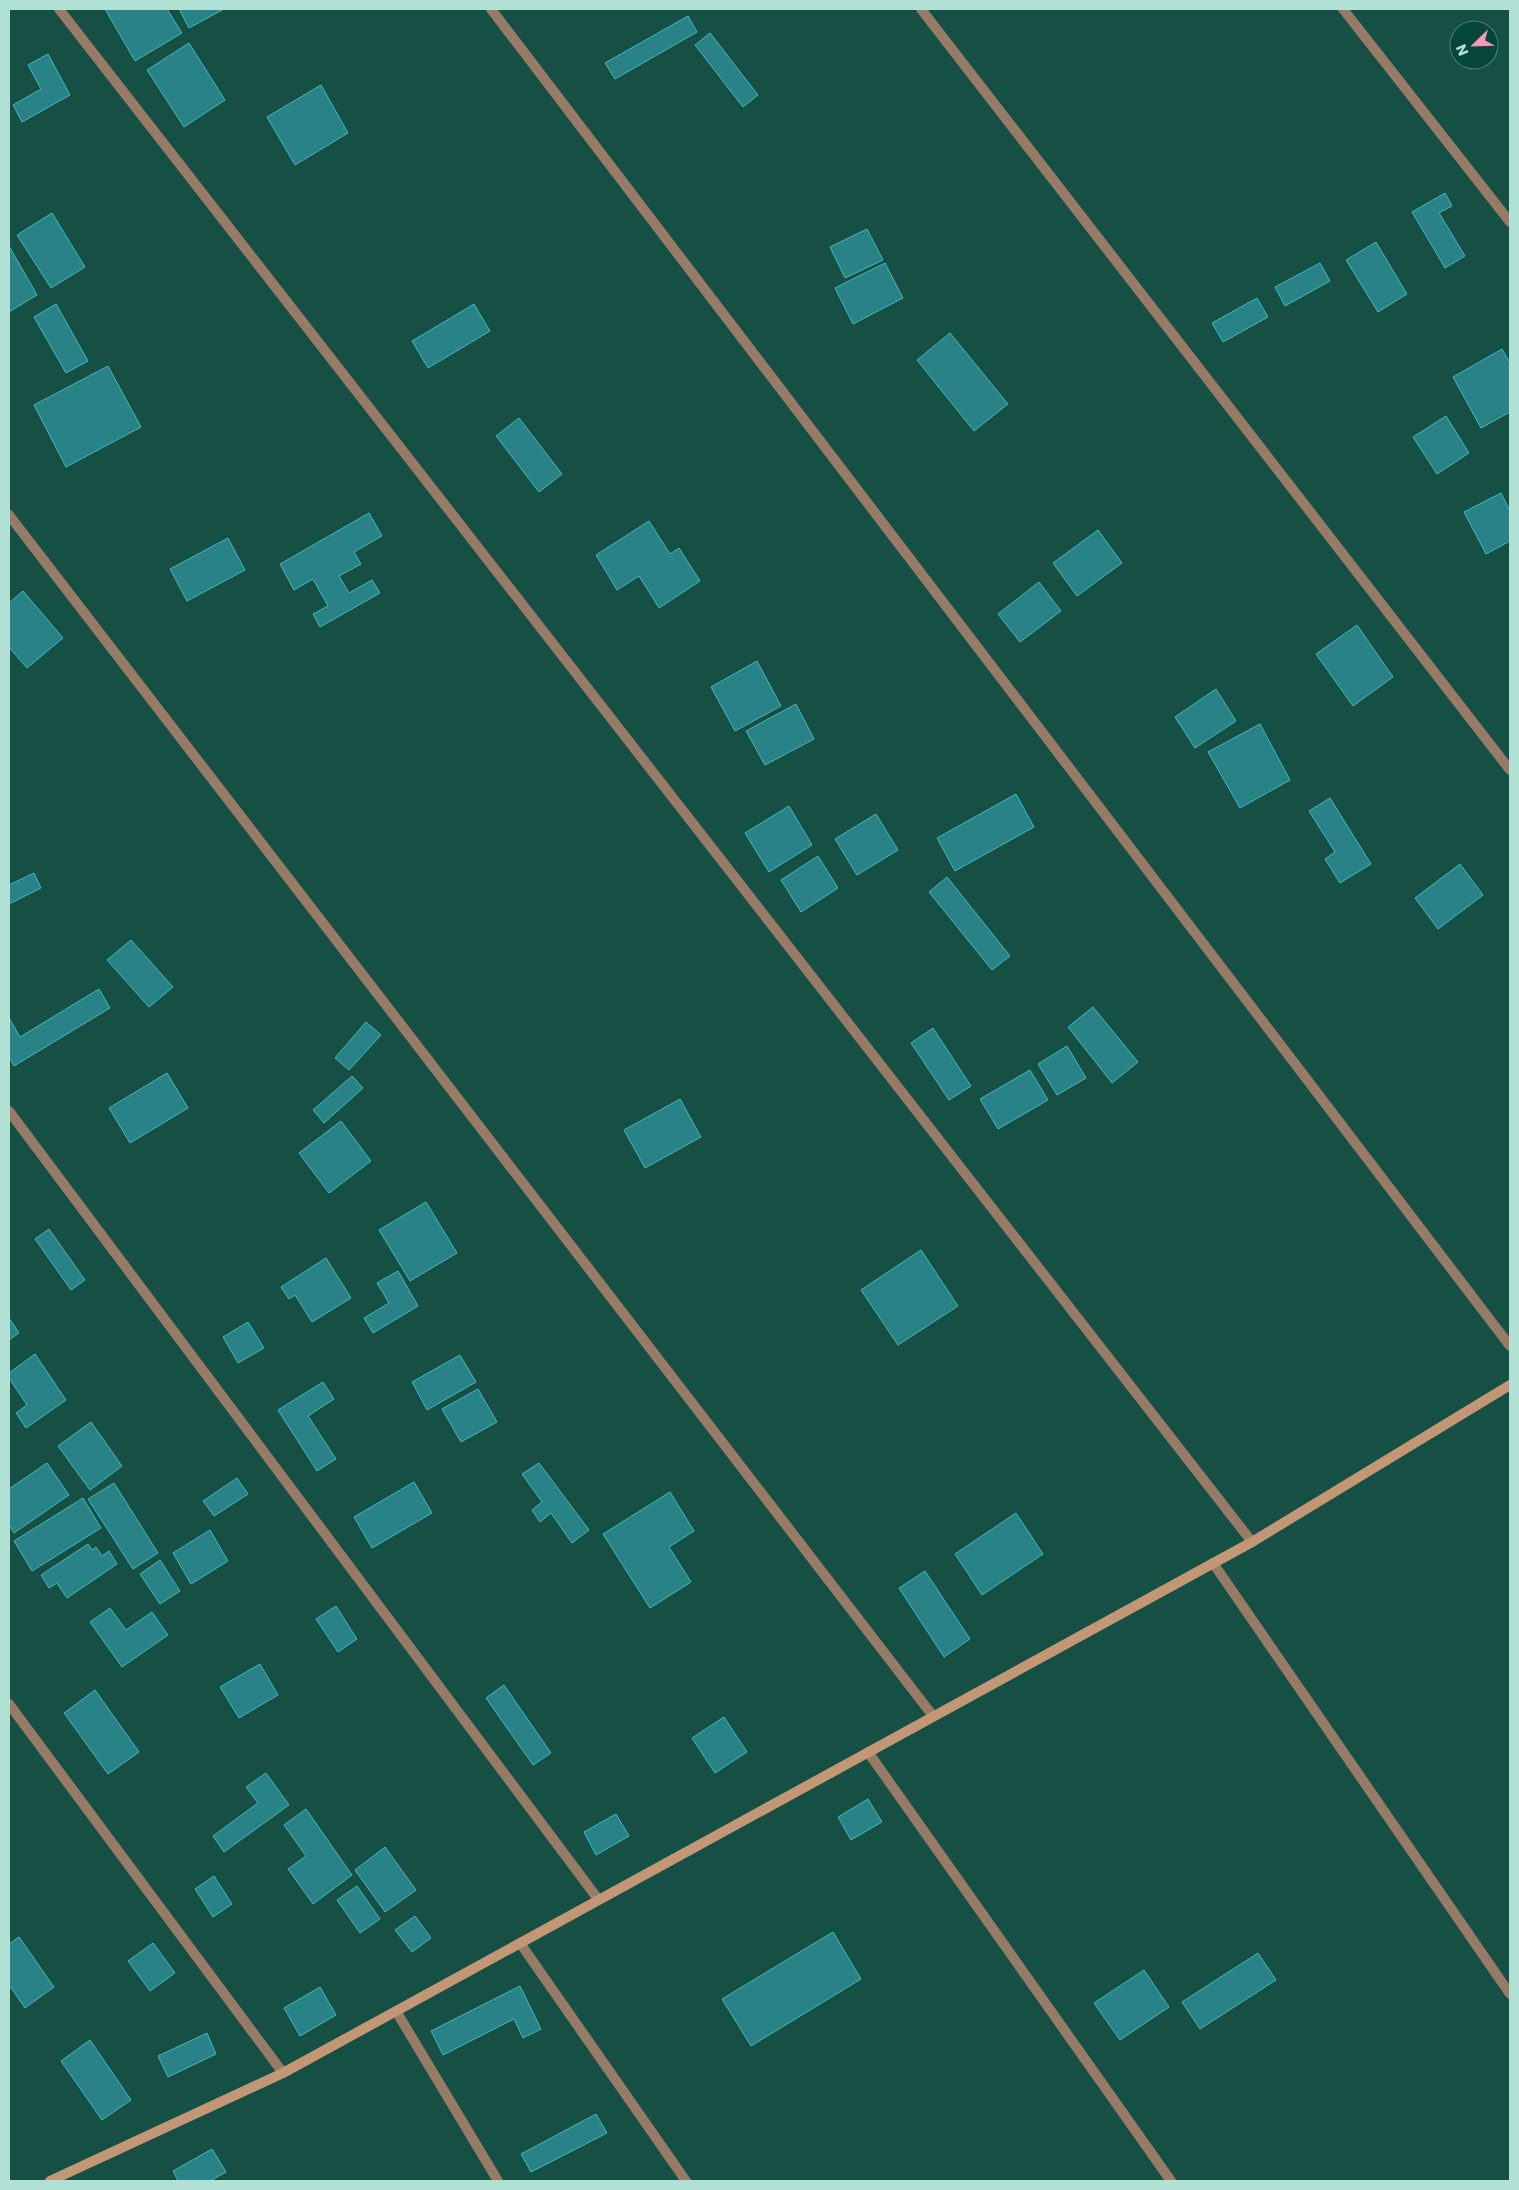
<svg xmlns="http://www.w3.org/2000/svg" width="1519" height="2190" font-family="Poppins,sans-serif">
<rect width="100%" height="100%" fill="#165045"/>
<path fill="#298386" stroke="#43b8bc" d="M105 9H167L182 33 135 61Z
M179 9H224L189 28Z
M688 16 697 32 615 79 605 63Z
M710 33 758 95 743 107 695 45Z
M189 43 225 100 184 127 147 70Z
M48 54 70 95 22 122 13 105 41 89 28 65Z
M321 85 348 133 295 165 267 117Z
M1445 193 1452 206 1439 213 1465 256 1445 268 1412 212Z
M52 213 85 267 51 288 17 235Z
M867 229 883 260 845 278 830 247Z
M1376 242 1407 294 1378 312 1346 260Z
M9 246 37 295 9 312Z
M885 263 903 298 853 324 835 288Z
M1320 263 1330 281 1285 306 1275 287Z
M1257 298 1268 317 1223 342 1212 323Z
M56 304 88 361 66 373 34 317Z
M474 304 490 331 428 368 412 341Z
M950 333 1008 404 974 431 917 360Z
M1502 349 1510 363V412L1481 428 1453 377Z
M108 366 141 427 66 467 34 405Z
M1446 416 1469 453 1437 474 1413 437Z
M519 418 562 474 539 492 496 436Z
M1501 493 1510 511V541L1486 554 1464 512Z
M369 513 382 536 354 552 361 564 339 576 349 593 372 580 380 593 320 627 313 614 328 606 313 579 294 590 280 564Z
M649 521 670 554 679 548 700 581 659 608 639 576 617 590 596 555Z
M1098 530 1122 563 1077 596 1053 563Z
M228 538 245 570 187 601 170 569Z
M1039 582 1061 611 1020 642 998 614Z
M23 591 63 638 27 668 9 647V603Z
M1357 625 1393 677 1353 706 1316 654Z
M757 661 781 706 735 731 711 687Z
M1216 689 1236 721 1195 748 1175 717Z
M796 704 814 739 765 765 746 731Z
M1260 724 1290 780 1240 808 1208 752Z
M1016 794 1034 827 955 871 937 838Z
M1330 798 1371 864 1340 883 1325 859 1335 852 1309 811Z
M789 806 812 845 769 872 745 833Z
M876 814 898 850 857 875 835 839Z
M818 856 838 888 801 912 781 880Z
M1460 864 1483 895 1438 929 1415 898Z
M34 873 41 888 9 904V885Z
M947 877 1010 956 992 970 929 892Z
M131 940 173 987 149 1007 107 960Z
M99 989 110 1008 14 1066 9 1056V1018L20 1037Z
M1093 1007 1138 1062 1112 1083 1068 1027Z
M366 1022 381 1035 349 1070 335 1058Z
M933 1028 971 1086 949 1100 911 1043Z
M1067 1046 1086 1078 1057 1095 1038 1064Z
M1030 1070 1048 1100 998 1129 980 1099Z
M167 1073 188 1108 130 1143 109 1108Z
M352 1076 363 1088 324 1123 313 1110Z
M680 1099 701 1137 645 1168 624 1130Z
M341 1121 371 1161 329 1193 299 1153Z
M426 1202 457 1253 410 1281 379 1230Z
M49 1229 85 1280 71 1290 35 1239Z
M921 1250 958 1306 898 1345 861 1290Z
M326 1258 351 1298 312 1322 295 1295 289 1299 281 1287Z
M398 1271 418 1306 373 1333 364 1318 389 1303 377 1283Z
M9 1318 19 1333 9 1340Z
M248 1322 264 1348 238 1363 223 1337Z
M35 1354 66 1400 26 1428 16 1413 27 1405 9 1378V1373Z
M460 1355 476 1382 427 1410 412 1382Z
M323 1382 334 1399 308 1416 336 1459 317 1471 278 1410Z
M478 1389 497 1422 461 1442 442 1409Z
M91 1422 122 1466 90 1490 58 1446Z
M47 1463 69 1495 14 1533 9 1525V1489Z
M539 1463 589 1530 572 1543 551 1513 540 1522 532 1510 542 1502 522 1474Z
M237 1478 248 1494 214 1516 203 1501Z
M414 1482 432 1513 372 1548 354 1517Z
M114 1483 158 1553 133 1569 88 1499Z
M670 1492 694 1531 669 1547 691 1582 650 1608 603 1534Z
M83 1498 101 1528 32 1571 14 1541Z
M1016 1513 1043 1554 982 1595 955 1554Z
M210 1530 228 1561 191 1584 173 1553Z
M88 1544 92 1550 96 1547 102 1556 109 1551 117 1564 67 1598 57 1583 49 1588 41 1575Z
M160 1560 180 1591 160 1604 140 1574Z
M925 1571 970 1639 944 1657 899 1588Z
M336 1606 357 1639 338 1652 316 1619Z
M110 1608 126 1630 152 1612 168 1635 122 1667 90 1622Z
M260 1664 278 1695 239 1718 220 1687Z
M504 1685 551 1753 533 1765 486 1698Z
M95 1690 139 1752 108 1774 64 1713Z
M724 1717 747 1752 715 1773 692 1738Z
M266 1773 289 1805 224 1852 213 1836 258 1803 246 1787Z
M868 1799 882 1822 851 1840 838 1817Z
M306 1809 352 1875 313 1904 288 1869 306 1856 284 1825Z
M616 1814 629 1836 596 1855 584 1832Z
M385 1847 416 1890 385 1912 355 1870Z
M214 1876 232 1904 213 1917 195 1889Z
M357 1886 380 1919 360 1933 337 1900Z
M415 1916 431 1938 412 1952 395 1930Z
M833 1932 861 1979 751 2046 722 1999Z
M19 1937 54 1987 25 2008 9 1985V1944Z
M153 1943 175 1973 150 1991 128 1961Z
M1258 1953 1276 1980 1200 2029 1182 2002Z
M1144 1970 1169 2007 1120 2040 1094 2003Z
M520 1986 541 2029 523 2038 514 2019 443 2055 431 2031Z
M320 1987 336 2015 300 2036 284 2008Z
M207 2033 216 2054 168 2077 158 2056Z
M90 2040 131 2100 102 2120 61 2061Z
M596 2114 607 2133 531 2172 521 2154Z
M212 2149 226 2172 210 2181H178L173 2171Z"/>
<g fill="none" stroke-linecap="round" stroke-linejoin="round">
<path stroke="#977b66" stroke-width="10" d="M59 9 1252 1542
M491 9 1510 1346
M921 9 1510 770
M1343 9 1510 222
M9 515 933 1716
M9 1111 598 1899
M1213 1563 1510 1994
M9 1704 283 2073
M868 1752 1171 2181
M520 1943 686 2181
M396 2011 498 2181"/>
<path stroke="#c39776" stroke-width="10" d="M50 2181 283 2073 1252 1542 1510 1385"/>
</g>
<rect width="1519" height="2190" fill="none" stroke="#b1e0d4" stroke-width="20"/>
<g transform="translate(1474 45) rotate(247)"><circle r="24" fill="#06453b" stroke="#4a8378"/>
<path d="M0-4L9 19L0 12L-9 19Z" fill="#f09ab7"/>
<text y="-8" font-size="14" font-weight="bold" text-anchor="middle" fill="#b1e0d4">N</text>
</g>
</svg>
